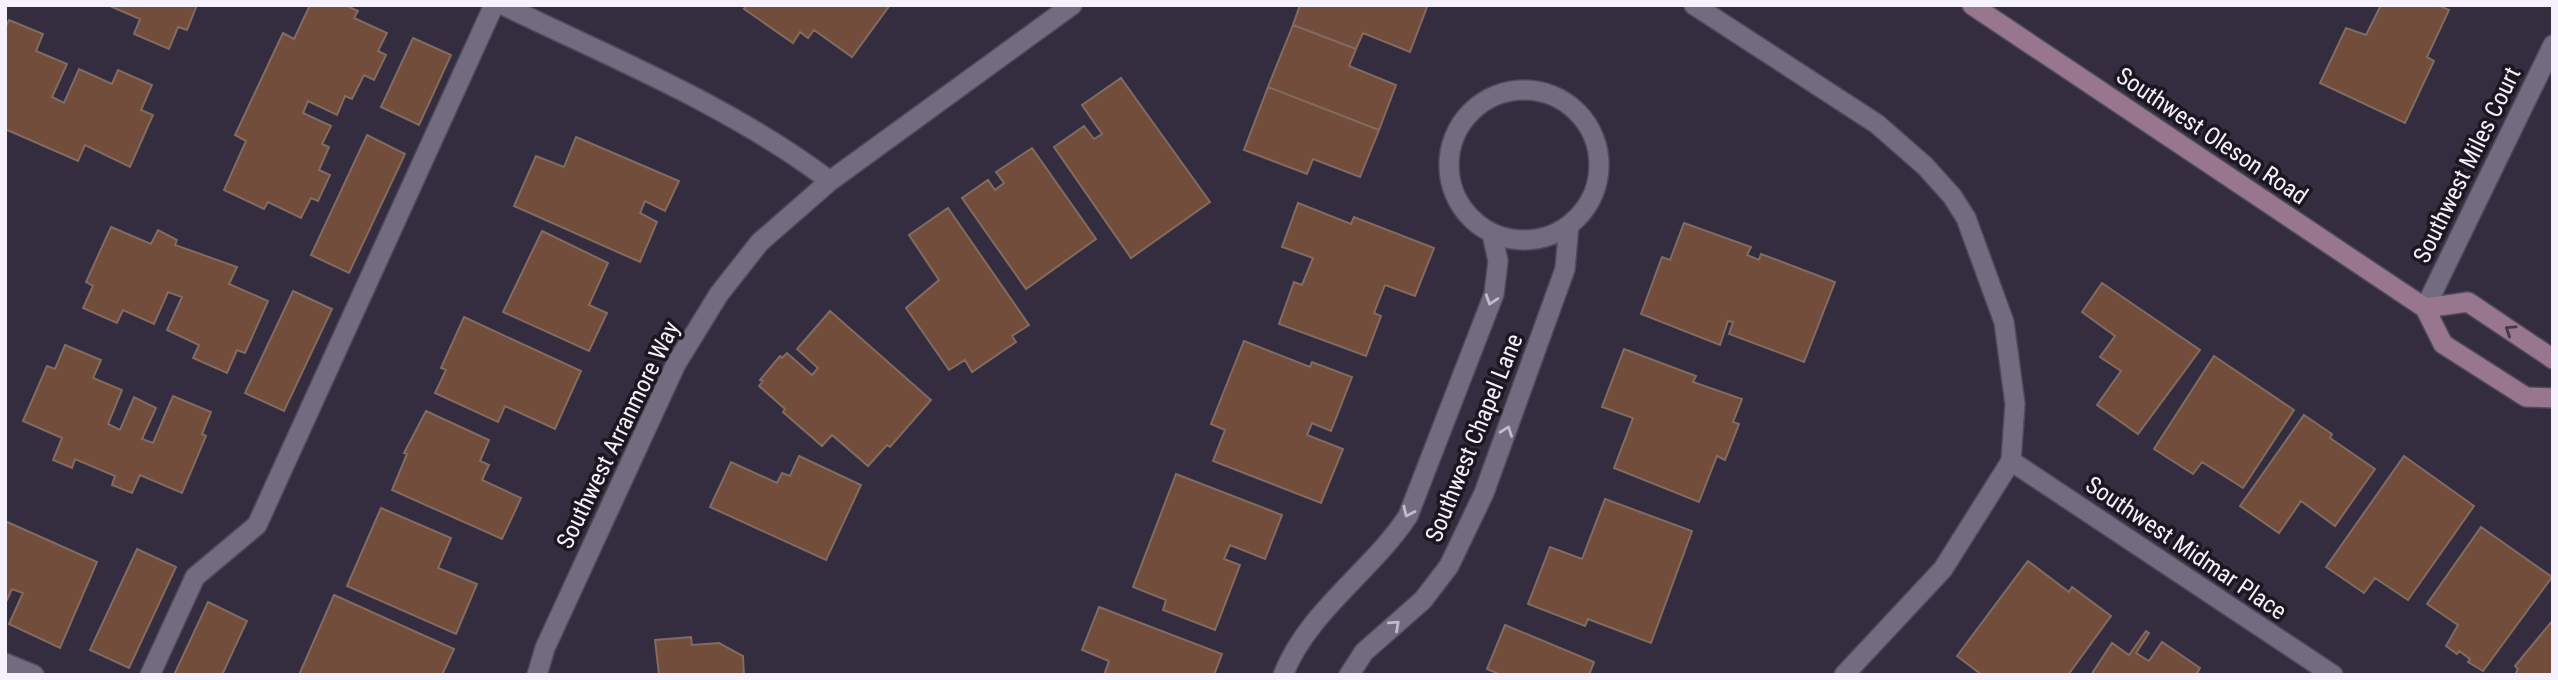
<svg xmlns="http://www.w3.org/2000/svg" width="2558" height="680" font-family="'Roboto Condensed',sans-serif">
<rect width="100%" height="100%" fill="#342d40"/>
<path fill="#724d3b" stroke="#826b60" stroke-width="2" d="M197 5 187 30 178 27 169 49 134 34 140 19 110 6Z
M310 5H345L358 11 354 18 387 33 378 51 386 55 374 80 364 75 352 99 345 96 337 115 308 101 303 113 331 126 322 144 329 147 319 170 330 175 318 201 311 198 301 218 268 202 264 209 224 190 246 141 235 135 283 33 294 39Z
M746 5H890L852 57 814 30 808 38 800 32 793 43 744 9Z
M1300 5H1423L1427 7 1410 52 1363 33 1356 49 1293 25Z
M2381 5H2438L2449 10 2427 57 2434 61 2405 123 2320 83 2346 28 2366 35Z
M9 20 43 34 36 51 67 64 52 97 64 103 79 69 112 84 118 70 152 85 141 110 153 115 130 167 85 145 78 161 5 129V28Z
M1293 25 1356 49 1349 66 1396 85 1379 130 1268 87Z
M413 38 451 55 419 125 381 107Z
M1121 78 1210 202 1131 258 1054 147 1084 126 1094 139 1102 134 1082 105Z
M1268 87 1379 130 1360 177 1313 159 1307 174 1244 150Z
M367 135 405 154 349 273 311 255Z
M576 137 679 181 665 211 645 201 640 213 657 222 640 262 514 206 536 156 564 167Z
M1032 148 1096 239 1026 289 962 198 988 180 995 190 1004 183 996 172Z
M1298 203 1351 224 1354 217 1434 248 1415 296 1385 285 1374 313 1381 316 1366 356 1279 324 1294 282 1302 285 1313 258 1282 247Z
M948 208 1029 325 1012 336 1016 342 972 372 965 360 949 370 906 308 939 280 909 235Z
M1684 223 1751 247 1747 255 1759 260 1761 254 1835 282 1804 362 1729 334 1733 322 1728 321 1720 345 1641 314 1662 257 1670 260Z
M111 227 151 244 158 230 177 240 175 245 237 267 229 284 268 301 245 353 237 350 227 373 193 358 199 345 167 330 182 297 168 292 154 324 123 310 117 323 83 308 93 286 86 282Z
M542 231 608 263 589 305 607 313 589 351 503 312Z
M2102 283 2200 350 2138 434 2097 405 2121 371 2100 357 2115 336 2082 312Z
M293 291 332 309 284 411 245 393Z
M830 311 931 400 890 447 887 445 868 466 832 435 822 446 783 412 785 409 759 386 763 381 760 380 780 356 782 358 787 353 812 375 818 368 797 349Z
M464 317 581 371 555 429 505 406 498 422 435 393 446 370 441 368Z
M1244 341 1310 367 1312 362 1352 377 1331 431 1312 423 1307 435 1343 449 1321 503 1213 461 1225 430 1211 424Z
M65 345 101 360 93 378 122 390 108 424 120 430 134 397 156 408 142 439 153 443 173 396 211 412 202 434 206 436 182 493 140 475 132 493 112 485 115 476 75 459 72 468 53 460 62 438 23 421 47 366 55 369Z
M1624 349 1696 376 1693 382 1742 399 1733 422 1739 424 1725 460 1717 456 1699 502 1614 468 1633 418 1602 407Z
M2214 356 2294 410 2243 488 2202 462 2193 474 2154 449Z
M426 411 489 440 480 461 489 465 482 480 521 498 502 539 392 490 407 454 404 453Z
M2304 415 2332 434 2330 438 2375 469 2335 526 2301 501 2279 533 2240 506Z
M799 456 861 485 826 560 710 507 731 462 777 483 782 473 790 476Z
M2404 456 2474 506 2408 600 2375 578 2364 593 2326 567Z
M1176 474 1282 515 1265 559 1230 545 1224 559 1240 565 1215 630 1163 610 1166 600 1133 587Z
M1605 499 1692 531 1651 643 1588 619 1585 626 1528 604 1550 547 1582 559Z
M381 508 451 538 438 568 477 584 456 634 347 586Z
M5 521 97 562 60 648 9 624 23 593 12 589 5 604Z
M2481 527 2552 577 2483 671 2468 662 2470 659 2459 651 2457 654 2446 646 2458 625 2427 604Z
M137 549 176 567 129 668 90 650Z
M2028 561 2069 592 2072 587 2111 616 2068 675H1982L1957 656Z
M334 595 454 649 442 675H299Z
M208 602 247 621 222 675H174Z
M1099 607 1222 654 1214 675H1104L1109 661 1082 650Z
M2553 620V675H2515L2518 669 2515 666Z
M1505 625 1594 662 1589 675H1501L1487 669Z
M2146 631 2149 633 2136 653 2149 661 2162 642 2200 668 2196 675H2091L2112 643 2129 655Z
M691 637 692 645 719 643 743 656 744 675H659L655 640Z"/>
<g fill="none" stroke-linecap="round" stroke-linejoin="round">
<defs>
<path id="service" d="M5 663 34 675
M150 675 195 577 257 525 494 5"/>
<path id="minor" d="M503 5C614 59 731 106 830 181
M1694 5 1877 124 1925 166 1952 196 1966 218 2004 322 2015 404 2011 461 1943 569 1844 675
M1449 165a75 75 0 1 1 150 0a75 75 0 1 1-150 0Z
M2425 308 2553 45
M2011 461 2333 675
M537 675 545 648 676 364 719 294 760 242 830 181 1072 5
M1283 675C1309 610 1371 572 1408 516L1494 294 1498 261 1492 234
M1349 675 1364 652 1423 600 1449 566 1484 493 1565 269 1569 225"/>
<path id="secondary" d="M1972 5 2425 308 2443 344 2526 397 2553 398
M2425 308 2468 302 2553 359"/>
</defs>
<use href="#service" stroke="#504a5a" stroke-width="22"/>
<use href="#minor" stroke="#504a5a" stroke-width="22"/>
<use href="#secondary" stroke="#504a5a" stroke-width="22"/>
<use href="#service" stroke="#736c81" stroke-width="19"/>
<use href="#minor" stroke="#736c81" stroke-width="19"/>
<use href="#secondary" stroke="#98778e" stroke-width="19"/>
</g>
<defs><path id="oneway-chevron" d="M-2-3.5L2.5 0L-2 3.5" fill="none" stroke-width="1.6" stroke-linecap="round" stroke-linejoin="round" transform="scale(1.75)"/></defs>
<g stroke="#c1bccb">
<use href="#oneway-chevron" transform="translate(1491 300) rotate(108)"/>
<use href="#oneway-chevron" transform="translate(1507 431) rotate(-70)"/>
<use href="#oneway-chevron" transform="translate(1408 512) rotate(115)"/>
<use href="#oneway-chevron" transform="translate(1395 625) rotate(-42)"/>
</g>
<use stroke="#463946" href="#oneway-chevron" transform="translate(2510 330) rotate(-146)"/>
<g text-anchor="middle" stroke-width="7" stroke-linejoin="round" paint-order="stroke">
<g font-size="24" fill="#f5f1fd" stroke="#1a1720">
<text transform="translate(2212 136) rotate(34)" y="8">Southwest Oleson Road</text>
<text transform="translate(2467 165) rotate(-64)" y="8">Southwest Miles Court</text>
<text transform="translate(618 435) rotate(-64)" y="8">Southwest Arranmore Way</text>
<text transform="translate(1474 438) rotate(-68)" y="8">Southwest Chapel Lane</text>
<text transform="translate(2186 548) rotate(34)" y="8">Southwest Midmar Place</text>
</g>
</g>
<rect width="2558" height="680" fill="none" stroke="#f5f1fd" stroke-width="14"/>
</svg>
